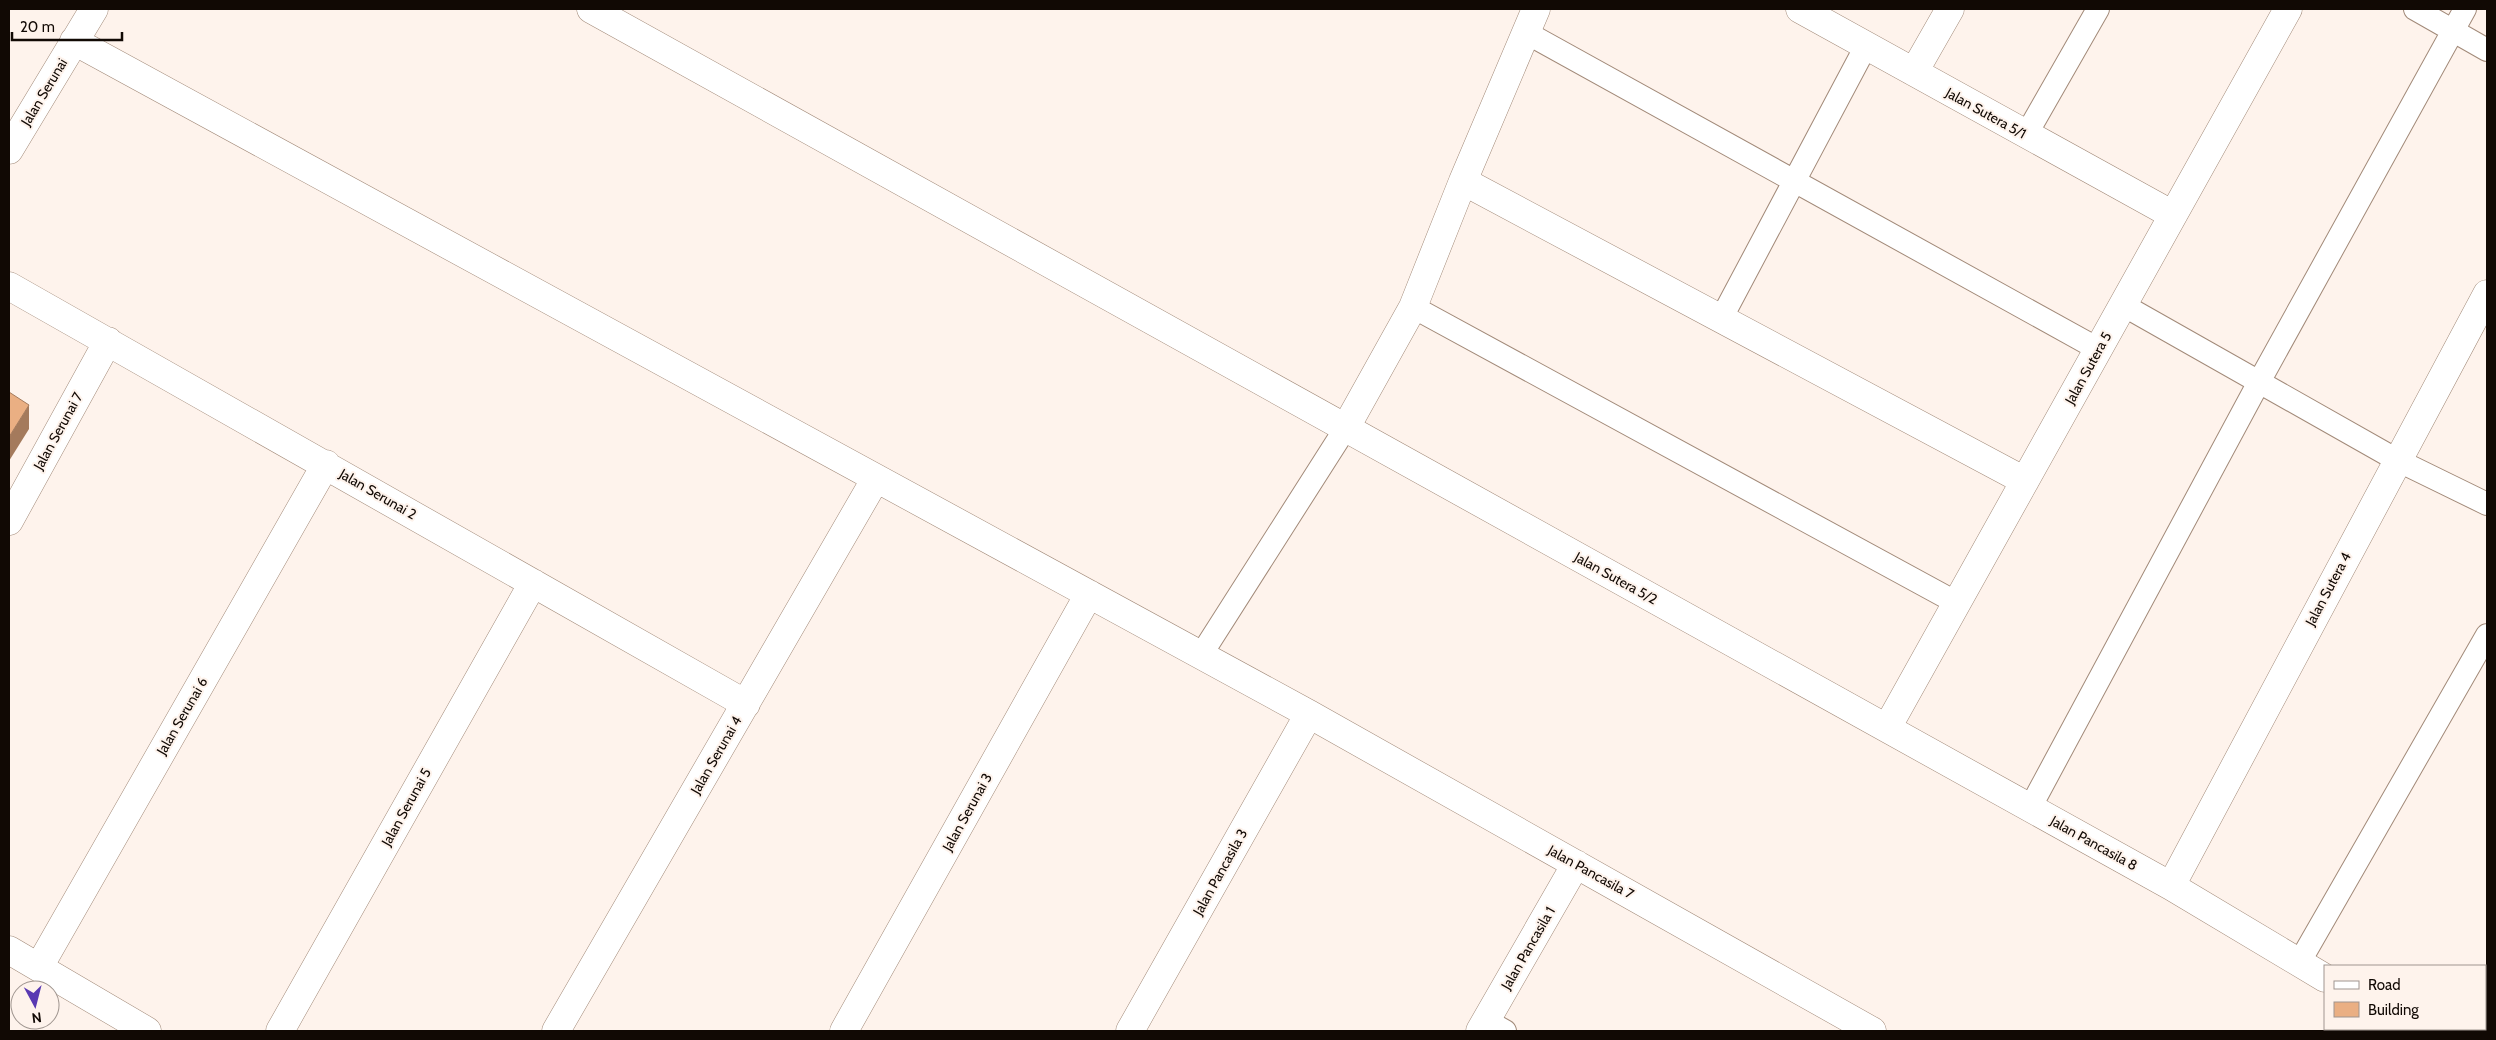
<svg xmlns="http://www.w3.org/2000/svg" width="2496" height="1040" font-family="Cabin,sans-serif">
<rect width="100%" height="100%" fill="#fef3ec"/>
<g fill="none" stroke-linecap="round" stroke-linejoin="round">
<defs>
<path id="lane" d="M2415 9 2487 50
M1525 32 2098 349
M2026 135 2098 9
M2123 305 2397 460 2487 504
M1413 307 1957 603
M1721 319 1866 46
M1201 655 1345 429
M2030 808 2259 382 2465 9
M2299 963 2487 635
M1487 1021 1505 1031"/>
<path id="street" d="M591 9 2171 886 2325 978
M1800 9 2173 215
M74 41 1309 714 1872 1031
M1914 72 1950 9
M9 150 94 9
M1463 181 2025 481
M9 286 746 704
M1345 429 1413 307 1463 181 1536 9
M9 521 108 341
M1887 728 2288 9
M2171 886 2487 294
M9 950 147 1031
M39 967 326 464
M2412 1029 2416 1031
M280 1031 533 583
M556 1031 876 478
M844 1031 1089 594
M1130 1031 1309 714
M1480 1031 1576 864"/>
</defs>
<use href="#lane" stroke="#a28a79" stroke-width="24"/>
<use href="#street" stroke="#a28a79" stroke-width="29"/>
<use href="#lane" stroke="#fff" stroke-width="22"/>
<use href="#street" stroke="#fff" stroke-width="28"/>
</g>
<path fill="#a47a5c" d="M29 405V429L9 461V437Z"/>
<path fill="#eaaf83" stroke="#a47a5c" d="M9 392 29 405 9 437Z"/>
<g text-anchor="middle" stroke-width="4" stroke-linejoin="round" paint-order="stroke">
<g font-size="14" fill="#110904" stroke="#fef3ec">
<text transform="translate(44 92) rotate(-59)" y="5">Jalan Serunai</text>
<text transform="translate(1986 113) rotate(29)" y="5">Jalan Sutera 5/1</text>
<text transform="translate(2088 368) rotate(-61)" y="5">Jalan Sutera 5</text>
<text transform="translate(58 431) rotate(-61)" y="5">Jalan Serunai 7</text>
<text transform="translate(378 494) rotate(30)" y="5">Jalan Serunai 2</text>
<text transform="translate(1616 578) rotate(29)" y="5">Jalan Sutera 5/2</text>
<text transform="translate(2328 589) rotate(-62)" y="5">Jalan Sutera 4</text>
<text transform="translate(182 716) rotate(-60)" y="5">Jalan Serunai 6</text>
<text transform="translate(716 755) rotate(-60)" y="5">Jalan Serunai 4</text>
<text transform="translate(406 807) rotate(-61)" y="5">Jalan Serunai 5</text>
<text transform="translate(967 812) rotate(-61)" y="5">Jalan Serunai 3</text>
<text transform="translate(2094 843) rotate(29)" y="5">Jalan Pancasila 8</text>
<text transform="translate(1220 872) rotate(-61)" y="5">Jalan Pancasila 3</text>
<text transform="translate(1591 872) rotate(29)" y="5">Jalan Pancasila 7</text>
<text transform="translate(1528 948) rotate(-60)" y="5">Jalan Pancasila 1</text>
</g>
</g>
<rect width="2496" height="1040" fill="none" stroke="#110904" stroke-width="20"/>
<rect x="2324" y="965" width="162" height="65" fill="#fef3ec" stroke="#9f958f"/>
<rect x="2334" y="981" width="25" height="8" fill="#ffffff" stroke="#9f958f"/>
<text x="2368" y="990" font-size="15" fill="#110904">Road</text>
<rect x="2334" y="1002" width="25" height="15" fill="#eaaf83" stroke="#9f958f"/>
<text x="2368" y="1015" font-size="15" fill="#110904">Building</text>
<g transform="translate(35 1005) rotate(173)"><circle r="24" fill="#fef3ec" stroke="#9f958f"/>
<path d="M0-4L9 19L0 12L-9 19Z" fill="#5939b2"/>
<text y="-8" font-size="14" font-weight="bold" text-anchor="middle" fill="#110904">N</text>
</g>
<path d="M12 32v8h110v-8" fill="none" stroke="#110904" stroke-width="2.5"/>
<text x="20" y="32" font-size="15" fill="#110904" stroke="#fef3ec" stroke-width="4" paint-order="stroke">20 m</text>
</svg>
